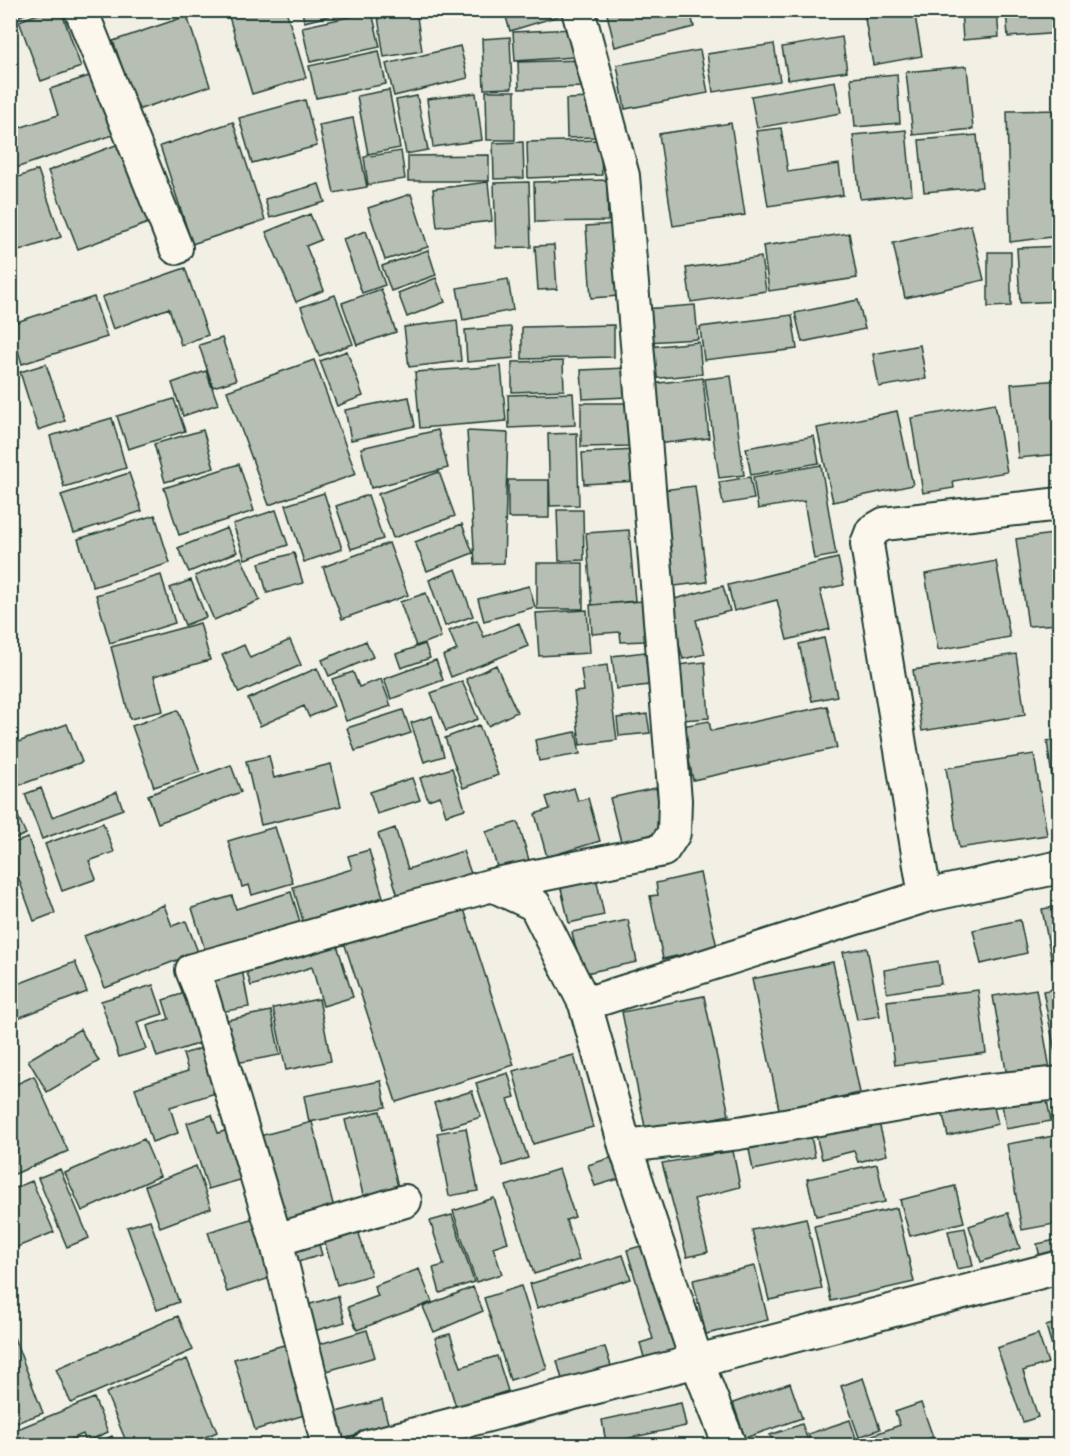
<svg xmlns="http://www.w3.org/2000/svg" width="1070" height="1456" font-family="Pangolin,sans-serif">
<rect width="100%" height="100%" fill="#f2f0e5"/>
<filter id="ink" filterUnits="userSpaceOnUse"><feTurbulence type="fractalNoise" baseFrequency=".0167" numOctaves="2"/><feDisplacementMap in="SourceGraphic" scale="12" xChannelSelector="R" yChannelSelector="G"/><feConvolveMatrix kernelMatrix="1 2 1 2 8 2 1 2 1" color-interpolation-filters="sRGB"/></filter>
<g filter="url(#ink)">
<path fill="#b7beb3" stroke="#1f3d34" stroke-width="1.5" d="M10 10H35L10 20Z
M49 10H61L81 67 41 81 19 21Z
M227 10H286L306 78 252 94Z
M302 10H354L304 22Z
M377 10H416L422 51 384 57Z
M504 10H565V14L510 31Z
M606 10H690L694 27 615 47Z
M877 10H914L922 56 873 65 864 13Z
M961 10H997L999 37 963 40Z
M1006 10H1058L1060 33 1008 37Z
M372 12 380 47 310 62 302 27Z
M187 16 210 86 137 110 113 41Z
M573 29 574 57 515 61 513 32Z
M510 37 512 88 484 89 482 39Z
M842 37 847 71 788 80 782 47Z
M774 44 780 81 713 92 707 54Z
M460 46 468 78 394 96 386 64Z
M700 50 708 93 625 109 617 65Z
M379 51 386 84 316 98 309 66Z
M583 60 584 87 519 89 518 62Z
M967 66 973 129 913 135 906 72Z
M897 74 900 123 855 127 851 78Z
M92 75 113 135 10 170V131L58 115 50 89Z
M835 81 841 113 757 128 751 96Z
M389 90 400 148 368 154 357 96Z
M486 91H515V140H487Z
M476 93 482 140 433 147 427 99Z
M417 96 428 150 406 154 396 100Z
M593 98 595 137 567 138 566 99Z
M305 100 317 146 252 163 239 118Z
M1060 110V236L1010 242 1007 111Z
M353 118 367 187 334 193 319 125Z
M233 122 265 220 192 244 160 146Z
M731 123 745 215 673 226 659 134Z
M781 128 788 172 839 164 843 195 768 206 756 131Z
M906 130 912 194 860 199 853 135Z
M977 135 982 187 924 192 919 140Z
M600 140 602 175 528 178 527 142Z
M523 142 524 178 494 179 493 143Z
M121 143 151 222 78 249 48 171Z
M401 151 405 179 368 185 364 157Z
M489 155V181H408V156Z
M38 170 61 237 10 254V180Z
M607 180 608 221 535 222 534 182Z
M488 182 492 221 437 227 433 189Z
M529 182 531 247 496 248 494 183Z
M319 184 325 202 270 218 265 199Z
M411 194 428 247 385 260 368 208Z
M310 214 321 240 306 246 324 290 296 302 266 232Z
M614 224 619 296 591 298 586 226Z
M971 225 984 280 905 298 893 243Z
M366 231 385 285 362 293 343 239Z
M849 233 857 278 769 291 763 246Z
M554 245 557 289 538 290 535 246Z
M1060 246V301L1020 303 1017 248Z
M428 250 436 275 391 291 382 266Z
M988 252H1011V306L988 307Z
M761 257 766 291 691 302 686 268Z
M185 268 208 335 181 345 169 308 113 329 102 297Z
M436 278 445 302 407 317 398 293Z
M508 279 513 310 463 320 457 288Z
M381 289 396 332 357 345 342 303Z
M335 295 353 344 319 356 301 307Z
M94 297 107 337 22 364 10 324Z
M858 300 865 329 802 342 795 313Z
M695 305 698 339 646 342 644 309Z
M792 315 797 349 704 360 700 327Z
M457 320 461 361 409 367 404 327Z
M614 325V357L522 359V327Z
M511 327 514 358 467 362 465 330Z
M222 338 236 380 213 387 199 345Z
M699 342 702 374 650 379 647 347Z
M920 345 926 379 879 387 873 354Z
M347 351 363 396 337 406 320 361Z
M314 360 356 474 269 505 227 391Z
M563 361 564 390 512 392V362Z
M46 364 65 421 38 430 20 372Z
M501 366 506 421 420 428 415 372Z
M626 368 627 397 583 399 581 370Z
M206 371 218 404 183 416 172 383Z
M731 376 744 475 719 478 705 379Z
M703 378 709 438 656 444 650 384Z
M1060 380V454L1018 458 1011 384Z
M573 393 575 425 509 428 508 395Z
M409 397 415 426 351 440 345 410Z
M174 399 185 431 128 449 117 416Z
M581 403H632V446L581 447Z
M995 403 1007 472 953 481 954 488 923 493 911 418Z
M897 411 913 485 833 502 817 428Z
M112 418 126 468 64 487 50 436Z
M203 430 214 468 165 482 154 444Z
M438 430 448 468 371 488 361 448Z
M467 431 508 433 504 563 475 564Z
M577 433 579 505 550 506 548 434Z
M814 436 819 463 751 475 746 448Z
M635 450 637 481 584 484 582 453Z
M239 464 254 511 179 535 164 488Z
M821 465 836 555 814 559 804 501 758 509 753 477Z
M439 472 455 516 393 538 378 494Z
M129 473 142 511 74 533 61 495Z
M750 477 754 499 723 504 719 482Z
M508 480H549V518H508Z
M695 486 707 582 667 587 654 491Z
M324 493 342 549 304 562 286 505Z
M368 495 383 539 351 549 336 506Z
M276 510 288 545 245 559 233 524Z
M557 510H583L584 560 559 561Z
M155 515 170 563 93 587 78 539Z
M462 524 473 553 427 571 415 542Z
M227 528 237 552 189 572 178 548Z
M629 530 635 601 592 605 586 533Z
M1060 533V624L1028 626 1016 539Z
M389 543 408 595 342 619 323 567Z
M294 553 303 583 267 593 259 563Z
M241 557 260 600 214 620 195 576Z
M838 558 844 585 820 590 830 629 787 640 777 600 734 611 728 585Z
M996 561 1010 637 938 650 925 574Z
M537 563H583V609H537Z
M456 569 473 616 445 626 429 580Z
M161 575 175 623 110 643 96 595Z
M191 580 206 617 185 625 170 588Z
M529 586 535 607 484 621 478 599Z
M723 586 730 611 696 620 705 654 683 659 667 601Z
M426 593 441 637 416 646 400 602Z
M643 601 645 641 621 642 620 632 592 634 590 605Z
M587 610 590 653 539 656 536 613Z
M477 620 484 637 519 623 528 646 451 677 443 656 457 650 449 631Z
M200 623 210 660 154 676 163 711 130 719 111 647Z
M824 638 837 696 812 701 799 644Z
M290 640 301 665 239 693 222 655 244 645 250 658Z
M366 641 373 657 329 676 322 660Z
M425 644 430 658 401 668 396 654Z
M645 652 649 685 616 689 612 656Z
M1016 654 1025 715 922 731 913 670Z
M436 660 443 680 391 699 384 679Z
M705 662 709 718 682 720 678 665Z
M496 665 517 712 488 726 466 679Z
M607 665 617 740 580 745 574 692 584 691 581 669Z
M317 668 334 706 309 717 304 706 260 726 248 699Z
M353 672 359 687 381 679 391 706 346 721 332 679Z
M462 681 478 719 446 731 431 693Z
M827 706 837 748 693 780 682 726 709 721 711 731Z
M178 710 200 772 154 787 132 726Z
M403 710 411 733 355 751 347 728Z
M647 714 650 733 619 736 617 718Z
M432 716 444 756 424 762 411 723Z
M67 724 82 762 20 785 10 758V745Z
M479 725 498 775 463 788 445 738Z
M576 732 580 754 539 761 535 740Z
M1060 739V828H1059L1047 741Z
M1034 754 1047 835 959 848 946 768Z
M269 756 274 778 331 764 341 806 261 825 246 761Z
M231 765 241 792 158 823 148 795Z
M452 768 465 809 446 815 440 796 428 800 420 778Z
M412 778 420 800 377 814 370 792Z
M41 788 52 817 117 792 123 809 42 839 25 794Z
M574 788 578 801 588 798 600 841 547 857 535 814 550 809 546 797Z
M656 788 666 831 621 842 610 798Z
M15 810 26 834 12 840 10 812Z
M518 822 531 867 500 876 486 832Z
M103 823 114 852 89 861 96 879 62 891 45 844Z
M275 827 293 883 252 895 249 885 242 887 228 841Z
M395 828 408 869 463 851 474 882 401 905 378 834Z
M28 838 55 913 34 921 10 855V844Z
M369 850 383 897 303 921 293 887 352 869 348 856Z
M700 873 717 947 663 959 650 896 658 895 656 883Z
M596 877 604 915 569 923 560 884Z
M291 892 300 922 205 950 192 908 232 896 236 909Z
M462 903 514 1065 396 1102 341 933Z
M164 905 172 926 186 921 198 952 105 988 84 936Z
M1060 906V972L1054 973 1042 909Z
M628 920 637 962 581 974 572 932Z
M1020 920 1027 953 981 964 973 930Z
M334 935 353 997 323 1006 312 967 251 986 244 962Z
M867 948 880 1016 857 1020 843 952Z
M938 961 941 984 887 993 884 970Z
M75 962 87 992 10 1021V987Z
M833 962 860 1093 779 1109 752 979Z
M241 964 249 1007 215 1013 207 970Z
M153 985 163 1014 137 1022 146 1049 119 1057 101 1001Z
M1060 988V1072H1059L1043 991Z
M1036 989 1051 1075 1008 1082 993 996Z
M978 990 986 1053 895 1065 887 1001Z
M191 991 207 1041 157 1057 147 1026 169 1019 163 1000Z
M704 996 729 1115 646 1132 622 1012Z
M319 999 331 1061 286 1070 273 1008Z
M271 1011 280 1055 236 1063 227 1020Z
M80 1029 99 1061 47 1092 28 1060Z
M208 1046 222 1091 170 1107 178 1133 152 1142 135 1088 188 1071 183 1054Z
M574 1055 593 1127 533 1144 513 1071Z
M508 1073 515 1097 508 1099 528 1158 503 1166 476 1083Z
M34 1076 68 1151 10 1176V1087Z
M381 1081 386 1107 309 1122 304 1096Z
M1045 1090 1051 1121 1006 1129 1001 1098Z
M472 1091 481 1117 442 1129 434 1103Z
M991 1095 998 1124 948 1136 941 1107Z
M380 1111 399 1191 364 1199 345 1120Z
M212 1115 218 1133 231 1129 247 1178 208 1189 187 1123Z
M878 1119 887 1155 858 1162 854 1151 822 1159 816 1135Z
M312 1122 334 1208 278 1223 256 1137Z
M466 1128 478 1191 449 1196 437 1133Z
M1060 1135V1223L1022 1230 1007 1144Z
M811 1136 815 1157 753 1170 749 1149Z
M144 1139 160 1176 82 1211 65 1173Z
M733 1151 740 1187 694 1199 708 1252 687 1257 662 1163Z
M623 1154 629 1176 595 1186 588 1165Z
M877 1164 885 1202 816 1216 807 1179Z
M196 1166 211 1208 160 1227 145 1186Z
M60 1169 89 1238 67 1247 38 1178Z
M559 1169 575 1217 566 1220 579 1260 534 1274 506 1186Z
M32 1181 54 1232 10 1250V1190Z
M955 1186 964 1222 910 1236 900 1200Z
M494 1198 508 1242 493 1247 502 1274 476 1282 453 1211Z
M897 1208 914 1282 831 1301 814 1226Z
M1008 1213 1020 1248 981 1262 969 1226Z
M452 1215 474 1282 440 1293 433 1268 444 1265 430 1221Z
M254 1218 273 1277 227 1292 208 1232Z
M806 1218 822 1289 769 1300 752 1230Z
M150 1220 179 1302 157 1310 127 1227Z
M965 1228 973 1266 957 1269 948 1231Z
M358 1230 371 1275 337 1285 324 1240Z
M317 1238 322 1255 294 1263 289 1246Z
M1060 1239V1258L1041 1262 1037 1244Z
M651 1243 684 1353 646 1364 640 1343 653 1339 627 1250Z
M623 1255 631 1279 537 1308 530 1284Z
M755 1266 768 1320 706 1334 693 1280Z
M419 1269 432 1302 357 1330 348 1307 378 1296 374 1286Z
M521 1286 547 1369 510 1380 484 1298Z
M473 1287 483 1311 434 1332 423 1307Z
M338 1296 345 1322 314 1331 307 1305Z
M178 1316 193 1350 71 1403 56 1369Z
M1060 1322V1358L1056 1359 1046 1326Z
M10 1327 43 1413 10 1425Z
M367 1330 375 1357 320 1373 313 1346Z
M450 1334 461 1367 497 1356 508 1391 456 1407 435 1338Z
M1038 1334 1048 1363 1023 1371 1038 1417 1023 1422 997 1348Z
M291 1343 311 1413 255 1430 234 1359Z
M605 1347 612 1369 563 1383 557 1361Z
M187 1359 217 1432 184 1446H128L106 1393Z
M863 1378 880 1429 859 1437 841 1386Z
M790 1383 802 1418 745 1438 733 1403Z
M94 1398 108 1432 86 1442 83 1434 56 1446H11L10 1432Z
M382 1400 389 1427 339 1440 332 1413Z
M681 1403 686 1426 606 1443 602 1420Z
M921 1403 933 1437 907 1446H864L862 1439 900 1425 895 1412Z
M850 1420 856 1438 834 1446H812L808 1434Z
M802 1424 810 1446H774L770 1435Z
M112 1436 116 1446H90Z"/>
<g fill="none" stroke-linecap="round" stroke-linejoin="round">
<defs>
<path id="minor" d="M81 10 176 248
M578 10 623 176 675 800 674 833 663 850 492 885 535 905 585 1004 625 1146 697 1362 730 1446
M925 896 867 544 872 531 884 524 1060 504
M585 1004 925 896 1060 867
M625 1146 739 1133 973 1092 1060 1083
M276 1240 405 1201
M328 1446 276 1240 202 995 192 970 492 885
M369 1446 1060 1267"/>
</defs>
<use href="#minor" stroke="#1f3d34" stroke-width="36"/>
<use href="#minor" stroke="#fbf7ec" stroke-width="32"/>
</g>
</g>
<rect width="1070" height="1456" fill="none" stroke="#fbf7ec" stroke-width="36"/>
<rect x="18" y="18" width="1034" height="1420" fill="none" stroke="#1f3d34" stroke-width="2" filter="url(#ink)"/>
</svg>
